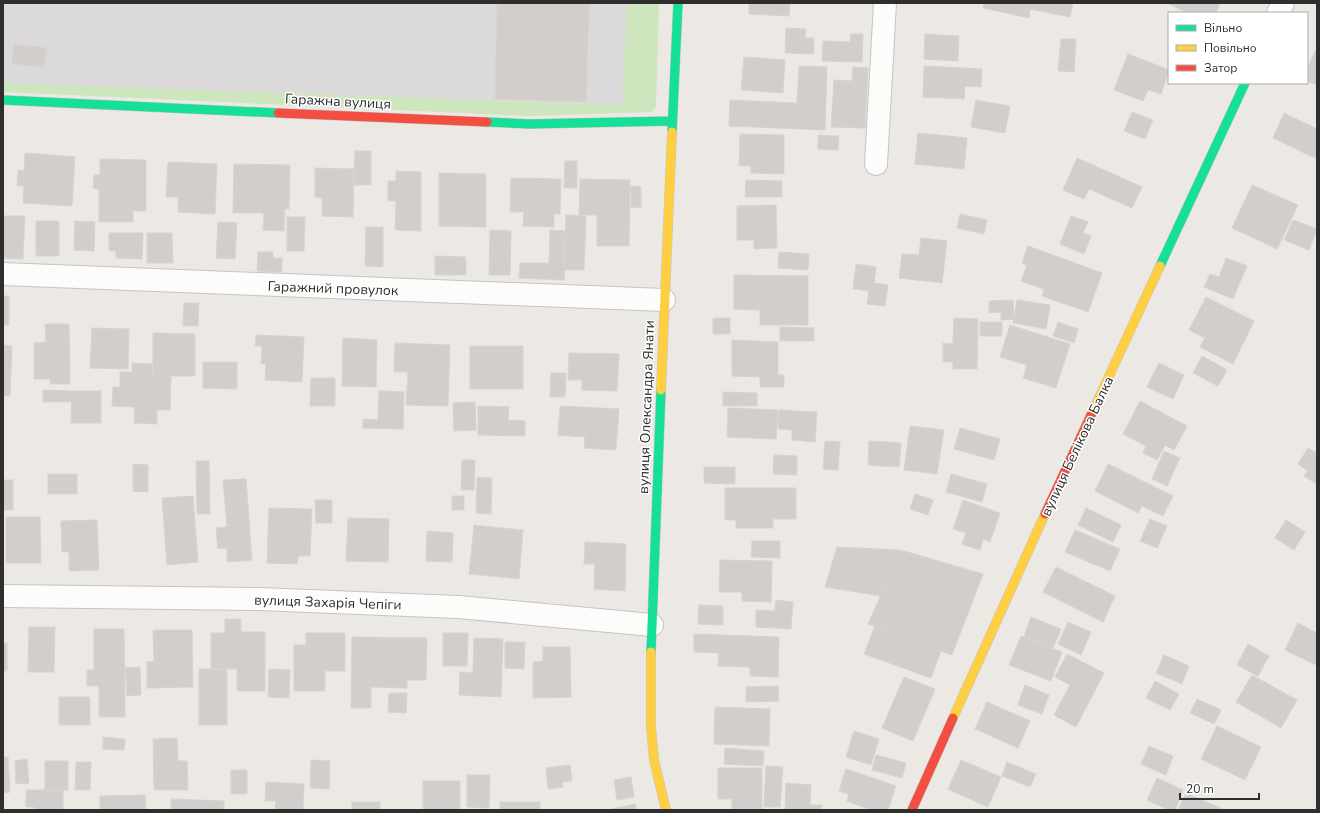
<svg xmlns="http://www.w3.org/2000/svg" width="1320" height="813" font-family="'Nunito Sans',sans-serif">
<rect width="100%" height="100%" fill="#ece8e4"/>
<path fill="#dcd9db" d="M3 3H627L623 105 3 83Z"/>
<path fill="#cee6be" d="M627 3H659L656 106 652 112 529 116 3 92V83L622 105Z"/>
<path fill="#d1cecb" stroke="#d7d4d0" d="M497 3H589L586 102 495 99Z
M749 3H790L789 16 749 14Z
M984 3H1073L1070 17 1030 9 1029 18 983 8Z
M1167 3H1220L1216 13H1188Z
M786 28 806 29 805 38H814V54L785 53Z
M851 34H863L862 62 822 61 823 41 850 42Z
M925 34 959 36 958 61 924 59Z
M1061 39H1076L1074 72 1058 71Z
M14 44 47 48 44 67 12 64Z
M1315 51 1317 52V85L1307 81V70Z
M1128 54 1169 70 1161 94 1148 90 1143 101 1114 90Z
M744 57 785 60 783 93 741 90Z
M799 66 827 67 825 130 729 126 730 100 797 103Z
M924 66 982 69 981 87 965 86 964 99 923 97Z
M853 67 868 68 865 128 831 127 834 80 852 81Z
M976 100 1010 106 1005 133 971 127Z
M1132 112 1153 120 1145 139 1124 131Z
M1284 113 1317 129V159L1273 138Z
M918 133 967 138 964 169 915 164Z
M740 134 784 135V174L751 173V166H739Z
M818 135 839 136 838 150 818 149Z
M355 151H371V185H354Z
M25 153 75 157 72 206 23 203 24 186H17L18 170 24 171Z
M1077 158 1142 187 1132 208 1089 189 1084 199 1063 190Z
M100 159 146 160V211H133V222H99V189L93 188 94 175H100Z
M565 161H577V188H564Z
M168 162 217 164 215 214 178 212V197H166Z
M234 164 290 165 289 209H285L284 231 263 230 264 213H233Z
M315 168 354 169 353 217 322 216V198L315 197Z
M396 171 421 172V231L395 230 396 201H388V181H396Z
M439 173 486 174V227L439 226Z
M511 178 561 179 560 214H554V227L523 226 524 212H510Z
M580 179 630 180 629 246H597V215H579Z
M746 180 782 181V197H745Z
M1252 185 1298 205 1277 249 1232 228Z
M631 186 641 187V208L631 207Z
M776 205 777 248 754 249V240H737V206Z
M960 214 987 220 984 234 957 228Z
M566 215 586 216 584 270H564Z
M3 216H25L23 259 3 258Z
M1071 216 1088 222 1083 233 1091 236 1084 254 1060 244Z
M287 217H305L304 251H287Z
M1293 220 1317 229 1309 250 1284 240Z
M36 221H59V256H36Z
M75 221 95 222 94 251 74 250Z
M218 222 237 223 235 259 216 258Z
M366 227H383V267L365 266Z
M490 230 511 231 510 275H489Z
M550 230 566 231 564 280 519 278 520 263H549Z
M109 233H143L142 259 116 258V251H109Z
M147 233H172L173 263H147Z
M921 238 947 241 942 283 899 278 902 254 919 255Z
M1028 246 1102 273 1088 312 1042 296 1044 289 1021 281 1027 265 1022 263Z
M258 252H273V258H282V272L257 271Z
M779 252 809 254 808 270 778 268Z
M435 256 466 257V275H435Z
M1226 258 1247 266 1233 299 1204 287 1210 274 1219 277Z
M856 264 876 267 874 283 888 285 885 306 867 304 869 291 853 289Z
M734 275 808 276V325H760V310L734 309Z
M3 296H9V325H3Z
M1206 297 1254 321 1233 364 1200 347 1205 338 1189 330Z
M1013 300 1014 319 1001 320V312L989 313V301Z
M1017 300 1050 305 1046 329 1013 323Z
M184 303H199L198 326H183Z
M713 318H730V334H713Z
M954 318 978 319 977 369H953V362H943V343L953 344Z
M980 322H1002V336H980Z
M1058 322 1078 329 1074 343 1053 336Z
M45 324H69L70 384H50V379H34V343L46 342Z
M1010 325 1070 344 1056 388 1023 378 1027 365 1000 357Z
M780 327 814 328V341H780Z
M92 328 129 329 128 369 90 368Z
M153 333 195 334V376H153Z
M256 335 304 337 302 382 265 380 266 364H261L262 346H255Z
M343 338 377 340 376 387 342 386Z
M732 340 778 342V375H784V387H760V377L732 376Z
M395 343 450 345 448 406 406 405 408 372H394Z
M3 345 12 346 10 396H3Z
M470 346H523V389H470Z
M569 353 619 354 617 391 582 390V380H568Z
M1202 356 1227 370 1218 386 1193 373Z
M203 362H237V389L203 388Z
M132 363 153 364V376H171L170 410H157V424L134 423 135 407 112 406 113 387H120V372H132Z
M1159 363 1184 375 1173 399 1147 387Z
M551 373H566L565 397H550Z
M311 378H335V406H310Z
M43 390 72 391V402H43Z
M72 391H101V423H71Z
M379 391 404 392 403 429 363 428V419L378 420Z
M723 392 757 393V406H723Z
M1140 401 1187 426 1174 450 1165 445 1157 460 1143 453 1146 446 1123 434Z
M475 402 476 430 454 431 453 403Z
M478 406 509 407 508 420 525 421V436L478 435Z
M560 406 619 409 616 450 584 448 585 437 558 435Z
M728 408 778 410 776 439 727 437Z
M779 410 817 412 815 442 792 440V430L778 429Z
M910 426 944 430 937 474 904 470Z
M960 428 1000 439 994 460 954 449Z
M825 441 840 442 838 470 823 469Z
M869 441 901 443 899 467 868 465Z
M1308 448 1317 453V484L1304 476 1308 471 1298 464Z
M1164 451 1180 458 1167 486 1152 479Z
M774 455 797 456V475L773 474Z
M462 460H475L474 490H461Z
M196 461H209L210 514H197Z
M133 464 148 465V492L133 491Z
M1108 464 1173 496 1163 516 1142 506 1138 513 1095 491Z
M704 467H735V484L704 483Z
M48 474H77V494H48Z
M951 474 987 484 982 502 946 492Z
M477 477 492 478 491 514 476 513Z
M246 479 252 560 227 562V548L218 549 216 528 227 527 223 480Z
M3 480H13V510H3Z
M725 488H796V519H773V528H736V520H725Z
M915 494 933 500 928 515 910 509Z
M193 496 198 562 167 565 162 498Z
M452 496H464V510H452Z
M315 500H332V523H316Z
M963 500 1000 513 990 542 983 539 980 550 962 544 966 533 953 529Z
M269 508 312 509 310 556H298L297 564 267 563Z
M1086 508 1121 525 1113 542 1078 525Z
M6 517H40L41 563H6Z
M348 518 389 519 388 562 346 561Z
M1150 519 1167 526 1157 548 1140 541Z
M97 520 99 570 69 571V552H62L61 521Z
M1286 520 1305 532 1294 550 1275 538Z
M474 525 523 530 519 579 469 574Z
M1075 530 1120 549 1110 571 1065 552Z
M427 531 453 533 452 562 426 561Z
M752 541H780V558L751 557Z
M585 542 626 544 625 591 594 589 595 564H584Z
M837 547 901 550 881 596 825 587Z
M901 550 983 574 952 655 868 624Z
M720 560 772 561 771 602 742 601V592H719Z
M1056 567 1115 596 1103 622 1043 592Z
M776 600 793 602 791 629 756 627V610L775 611Z
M699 605 723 606V625L698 624Z
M1031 617 1061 629 1053 648 1024 637Z
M225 619H241V632H265V691H237V669H211V633H225Z
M1068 622 1091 632 1081 655 1058 644Z
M1298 623 1317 633V662L1316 665 1285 650Z
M875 626 941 651 931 678 864 654Z
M29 627H55L54 672H28Z
M94 629H124L125 717H99V686H87V670H94Z
M153 630H192L193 687 147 688V662L154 661Z
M306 633H345V671H325V691H294V645H306Z
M443 633H468L467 666H443Z
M694 634 779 637 778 677 750 676V667L718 666 719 653 694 652Z
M1021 636 1062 652 1051 681 1009 665Z
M352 637 427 638 426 680H407V688L371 687V708H351Z
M474 638 503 639 501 697 459 695 460 672 473 673Z
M505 642H525L524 669 505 668Z
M3 643H7V671H3Z
M1248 644 1269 656 1258 676 1237 665Z
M543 647H570L571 697 533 698V662L543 661Z
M1067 654 1104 673 1076 727 1054 715 1070 685 1055 677Z
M1164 655 1189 666 1182 684 1156 673Z
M140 667 141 695 127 696 125 668Z
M199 669H227V725H199Z
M269 669 290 670 289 698 268 697Z
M1252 675 1297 700 1281 728 1236 702Z
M904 677 935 689 913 741 882 728Z
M1155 681 1179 694 1170 710 1146 698Z
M1025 685 1049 695 1042 714 1018 705Z
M778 686 779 701 746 702V687Z
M389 693H407L406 713 388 712Z
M59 697H90V725H59Z
M1197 699 1221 710 1214 724 1190 713Z
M987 702 1030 721 1018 748 975 729Z
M715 707 770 709 769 746 714 744Z
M1217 726 1261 747 1245 780 1201 759Z
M854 731 879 739 871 765 846 757Z
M103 737 125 739 124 750 103 749Z
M177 738 178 761H187L188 790H154L153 739Z
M1149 746 1173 756 1166 775 1141 764Z
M725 748 764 751 763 766 724 764Z
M876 755 906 763 902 778 872 770Z
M3 757H8L10 792 3 793Z
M27 759 29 783 16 784 15 761Z
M311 760 330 761 329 789 310 788Z
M961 760 1001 777 988 807 948 789Z
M45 761H68V790H45Z
M76 762H91L90 790H75Z
M1007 762 1036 774 1030 787 1002 776Z
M570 765 572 781 562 782 563 787 548 789 546 768Z
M766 766 783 767 780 807H764Z
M718 768H762V809H732V799H718Z
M846 769 896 786 888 810H871L847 801 849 794 839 791Z
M231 770H247V794H231Z
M467 775H490L489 808 467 807Z
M631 777 634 797 617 800 614 780Z
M1157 778 1183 790 1175 810H1169L1147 800Z
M423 781H460V810H423Z
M266 782 304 784 303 810H275L276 801H265Z
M786 783 811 785 810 805H822L821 810H785Z
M26 790H63V810H34V807H26Z
M1186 793 1225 810H1178Z
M145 795 146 810H100V796Z
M171 799 224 801V810H171Z
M352 802H380V810H352Z
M500 802H540V810H500Z
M635 804 637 810H607Z"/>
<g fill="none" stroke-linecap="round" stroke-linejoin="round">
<defs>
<path id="street" d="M1278 13 1283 3
M876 164 885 3
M3 274 664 300
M3 596 259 599 458 607 652 625"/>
<path id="fast" d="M3 100 278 113
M487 122 529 124 672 121
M672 132 678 3
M1160 266 1245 83
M651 652 661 390"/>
<path id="slow" d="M661 390 672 132
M1091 415 1160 266
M651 652V726L654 760 666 810
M953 718 1045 514"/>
<path id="jam" d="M278 113 487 122
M1045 514 1091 415
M912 810 953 718"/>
</defs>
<use href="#street" stroke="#c5c4c5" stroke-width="24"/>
<use href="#fast" stroke="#c5c4c5" stroke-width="10"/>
<use href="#slow" stroke="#c5c4c5" stroke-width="10"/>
<use href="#jam" stroke="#c5c4c5" stroke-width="10"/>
<use href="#street" stroke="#fcfcfb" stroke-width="22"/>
<use href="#fast" stroke="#16e098" stroke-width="9"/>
<use href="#slow" stroke="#ffcf43" stroke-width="9"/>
<use href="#jam" stroke="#f24e42" stroke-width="9"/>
</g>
<g text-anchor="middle" stroke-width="3" stroke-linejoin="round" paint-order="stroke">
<g font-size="14" fill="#2e2e2e" stroke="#fff">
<text transform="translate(338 101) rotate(3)" y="5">Гаражна вулиця</text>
<text transform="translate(333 288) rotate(2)" y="5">Гаражний провулок</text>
<text transform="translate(646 407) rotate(-88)" y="5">вулиця Олександра Янати</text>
<text transform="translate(1077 446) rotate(-65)" y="5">вулиця Белікова Балка</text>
<text transform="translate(328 602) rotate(2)" y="5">вулиця Захарія Чепіги</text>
</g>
</g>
<rect width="1320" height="813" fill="none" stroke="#2e2e2e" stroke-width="8"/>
<rect x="1168" y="12" width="140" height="72" fill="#ffffff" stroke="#ababab"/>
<rect x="1176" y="25" width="20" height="6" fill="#16e098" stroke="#ababab"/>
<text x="1204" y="32" font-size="12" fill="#2e2e2e">Вільно</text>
<rect x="1176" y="45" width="20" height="6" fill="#ffcf43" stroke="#ababab"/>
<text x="1204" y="52" font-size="12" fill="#2e2e2e">Повільно</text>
<rect x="1176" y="65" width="20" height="6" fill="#f24e42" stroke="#ababab"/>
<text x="1204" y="72" font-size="12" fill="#2e2e2e">Затор</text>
<path d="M1180 793v6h79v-6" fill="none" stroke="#2e2e2e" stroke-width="2"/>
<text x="1186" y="793" font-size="12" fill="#2e2e2e" stroke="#ffffff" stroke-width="3" paint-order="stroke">20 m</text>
</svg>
